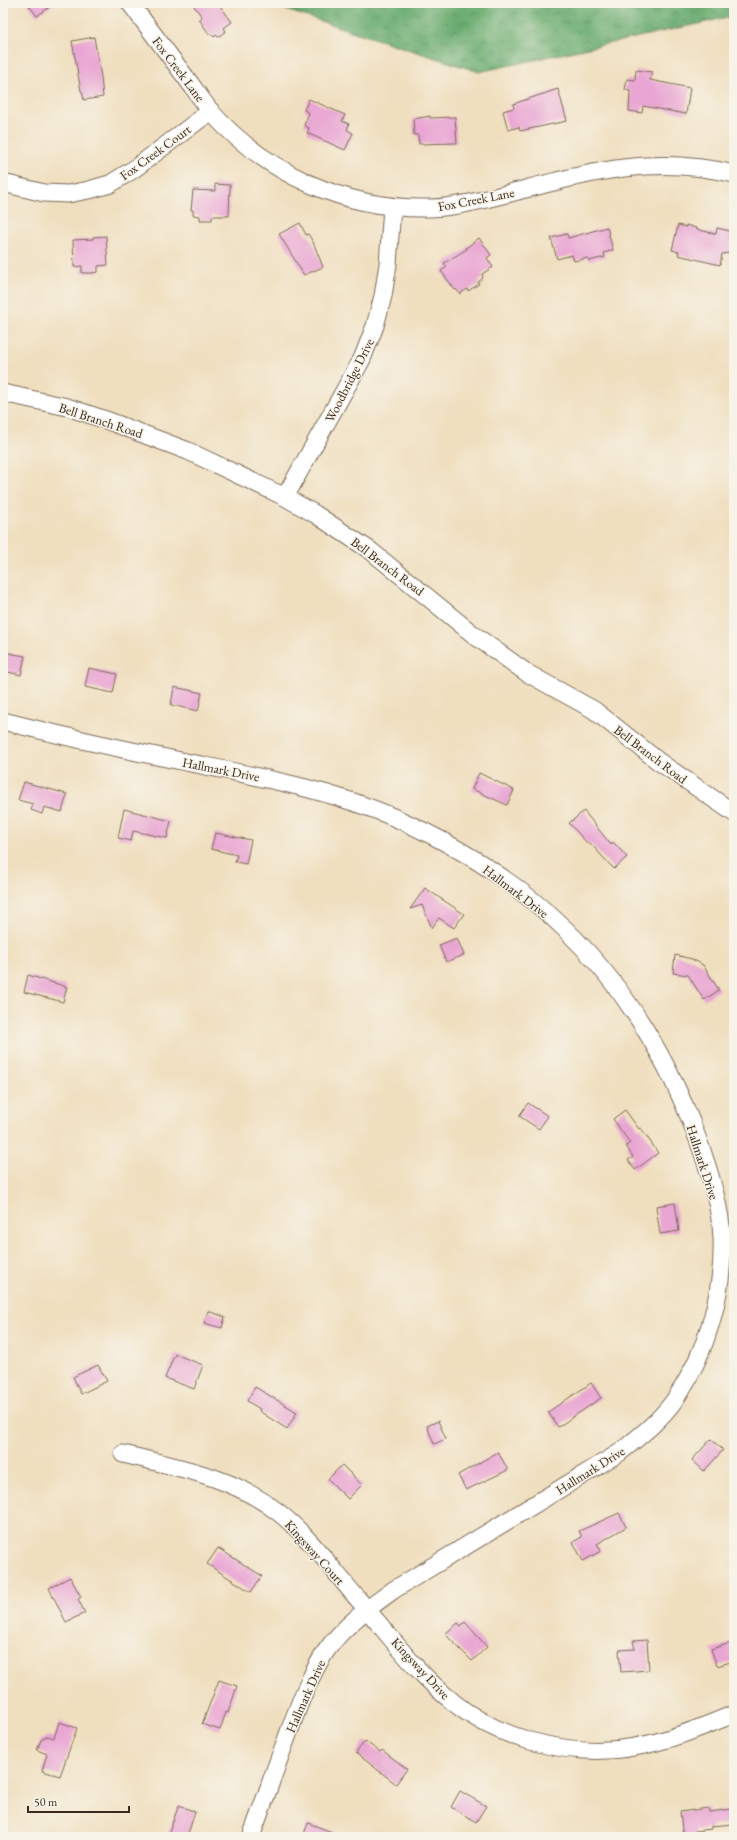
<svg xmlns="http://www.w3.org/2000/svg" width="737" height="1840" font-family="'EB Garamond',serif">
<defs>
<pattern id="forest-crowns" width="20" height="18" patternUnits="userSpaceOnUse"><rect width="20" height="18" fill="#68ab6e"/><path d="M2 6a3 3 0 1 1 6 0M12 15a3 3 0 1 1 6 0" fill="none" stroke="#578b5a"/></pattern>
</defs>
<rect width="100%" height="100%" fill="#f7f3e8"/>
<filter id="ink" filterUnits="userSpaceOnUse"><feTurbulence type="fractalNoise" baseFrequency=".025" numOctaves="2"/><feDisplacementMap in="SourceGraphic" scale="8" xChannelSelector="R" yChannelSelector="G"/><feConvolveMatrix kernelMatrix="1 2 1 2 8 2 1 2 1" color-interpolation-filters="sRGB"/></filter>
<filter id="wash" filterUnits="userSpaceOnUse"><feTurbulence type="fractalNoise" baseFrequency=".012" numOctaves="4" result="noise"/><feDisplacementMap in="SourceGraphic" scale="16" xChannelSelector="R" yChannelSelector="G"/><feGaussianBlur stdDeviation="0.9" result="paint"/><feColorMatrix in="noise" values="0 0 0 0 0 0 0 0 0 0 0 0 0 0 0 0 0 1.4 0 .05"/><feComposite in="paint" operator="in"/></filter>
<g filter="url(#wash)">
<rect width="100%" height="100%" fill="#f0dfbf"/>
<path fill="url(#forest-crowns)" stroke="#526a46" d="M264 3H734V16L479 72Z"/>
<g id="blocks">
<path fill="#e9a5d3" d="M27 3H55L37 16Z
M192 3H218L232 22 224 28 226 31 218 37 216 35 214 37 210 33 209 34 199 19 202 17Z
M94 37 101 77 103 97 84 100 82 91H81L72 41Z
M636 70 652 72 650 80 690 88 686 114 643 106 642 113 629 111 630 91 625 90 627 79 635 80Z
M558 89 567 121 520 131 519 127 508 130 503 111 514 108 513 104Z
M309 99 345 115 342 121 349 124 347 130 353 133 345 150 307 133 309 128 304 125 309 113 304 110Z
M430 116V118L455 117 457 143 419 144 418 135H414L413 119Z
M215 184 230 185 229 216H212V220H200V216L193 215V210H191L193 190 215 191Z
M300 223 306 235 308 234 313 242 323 267 304 275 279 234Z
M678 225 686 227V225L696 228 695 229 716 234 717 228 734 232 729 253 722 254 720 265 678 255 679 252 672 250Z
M607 227 613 250 604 253 605 257 589 261 588 258 574 261 572 255 557 259 551 238 567 234 568 238Z
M106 236 108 265 98 266V272L93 273H82V266L74 267 73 240 93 239V237Z
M479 238 491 255 487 258 493 267 482 274 483 278 478 282 479 284 468 291 467 289 460 294 456 289 455 290 441 271 447 267 444 263 467 249 466 248Z
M3 652 25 656 21 675 3 671Z
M89 668 117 674 113 693 85 687Z
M174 687 202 693 198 711 171 705Z
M479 773 514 790 507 805 472 789Z
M24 782 67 794 62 812 44 807 42 814 31 810 33 804 18 800Z
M124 809 171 821 167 838 133 831 131 841 118 838Z
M584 811 611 845 613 842 627 857 614 869 590 843 588 844 569 823Z
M215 833 251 840 246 864 235 862 237 855 211 849Z
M425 888 464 914 454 928 439 918 432 928 422 905 410 909Z
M457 938 464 955 446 962 439 945Z
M675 955 692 959 703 965 719 990 704 1000 688 975 673 973Z
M28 975 67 987 63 1002 24 992Z
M528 1103 548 1116 539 1129 519 1116Z
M625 1110 639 1129 641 1128 658 1153 635 1170 628 1160 633 1157 626 1146 630 1143 613 1119Z
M675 1203 679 1231 660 1234 656 1206Z
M208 1311 225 1317 222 1328 204 1323Z
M175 1354 203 1365 194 1389 165 1378Z
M98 1365 107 1381 81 1394 73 1377Z
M591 1383 601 1398 558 1427 548 1412Z
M255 1387 297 1412 287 1429 259 1411 260 1409 247 1401Z
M438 1421 446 1439 434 1444 427 1426Z
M711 1439 723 1450 704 1471 692 1460Z
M498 1452 508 1470 466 1490 458 1475Z
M342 1465 362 1485 348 1499 328 1479Z
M619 1513 626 1527 597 1544 601 1551 583 1561 573 1542 582 1537 579 1531Z
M218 1548 262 1576 251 1592 207 1564Z
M70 1577 81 1597 78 1599 85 1613 66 1622 49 1588Z
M465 1622 487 1647 472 1661 445 1634 458 1623 461 1626Z
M647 1640 649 1670 621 1672 619 1650 635 1649 633 1641Z
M734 1642V1661L717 1666 711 1649Z
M219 1680 237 1686 228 1713 226 1712 220 1730 202 1724Z
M59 1722 77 1728 60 1776 42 1771 47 1754 37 1750 41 1740 48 1736 54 1738Z
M365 1741 380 1752 382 1750 407 1769 396 1784 356 1753Z
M460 1791 486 1806 476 1822 451 1807Z
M179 1805 195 1812 187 1837H176L168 1834Z
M708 1808 709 1812 733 1809 734 1824 711 1826V1829L695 1831 696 1837H683L680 1812Z
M308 1823 343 1836V1837H303Z"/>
</g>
</g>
<g filter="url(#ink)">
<use href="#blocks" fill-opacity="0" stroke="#7a6956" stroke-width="1"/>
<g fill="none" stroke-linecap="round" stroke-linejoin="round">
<defs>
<path id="minor" d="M130 3C148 27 166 51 184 75 193 87 202 100 211 112 267 174 346 210 430 208 460 207 490 198 518 191 595 171 655 155 734 174
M3 183 44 193 68 194 89 190 110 184 134 169 211 111
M3 393 67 407 106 420 188 451 285 497 315 514 371 551 474 635 527 673 594 710 658 761 734 813
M285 497 362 359 375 326 383 296 388 264 392 207
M3 721C62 736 121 749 181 761 254 776 329 789 398 819 458 846 517 883 565 929 625 987 668 1059 697 1137 709 1169 720 1203 722 1237 724 1293 707 1352 676 1398 661 1420 639 1437 619 1453L395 1589C370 1607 344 1625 326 1651 308 1678 297 1710 286 1740 274 1772 263 1805 251 1837
M123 1454C180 1468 231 1476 278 1512 309 1536 332 1569 357 1598 388 1633 416 1673 453 1702 476 1721 503 1733 530 1741 610 1763 661 1744 734 1714"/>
</defs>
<use href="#minor" stroke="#7a6956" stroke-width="19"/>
<use href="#minor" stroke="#fff" stroke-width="17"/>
</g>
</g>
<g text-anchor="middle" stroke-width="3" stroke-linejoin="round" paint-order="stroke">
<g font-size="13" fill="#3b2a1e" stroke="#f7f3e8">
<text transform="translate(179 69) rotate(53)" y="5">Fox Creek Lane</text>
<text transform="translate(155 152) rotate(-36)" y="5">Fox Creek Court</text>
<text transform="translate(476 199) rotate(-11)" y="5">Fox Creek Lane</text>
<text transform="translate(349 380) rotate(-63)" y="5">Woodbridge Drive</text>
<text transform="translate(101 420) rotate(18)" y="5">Bell Branch Road</text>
<text transform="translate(388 566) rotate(37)" y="5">Bell Branch Road</text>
<text transform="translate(651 754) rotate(37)" y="5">Bell Branch Road</text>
<text transform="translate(221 769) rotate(11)" y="5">Hallmark Drive</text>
<text transform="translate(516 891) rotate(37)" y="5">Hallmark Drive</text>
<text transform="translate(703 1162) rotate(72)" y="5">Hallmark Drive</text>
<text transform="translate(590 1470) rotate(-32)" y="5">Hallmark Drive</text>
<text transform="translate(315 1552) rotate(48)" y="5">Kingsway Court</text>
<text transform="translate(421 1668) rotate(47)" y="5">Kingsway Drive</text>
<text transform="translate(305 1696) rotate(-66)" y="5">Hallmark Drive</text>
</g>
</g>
<rect width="737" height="1840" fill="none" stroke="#f7f3e8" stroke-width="16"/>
<path d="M28 1806v6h101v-6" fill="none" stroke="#3b2a1e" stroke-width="2"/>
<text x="34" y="1806" font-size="12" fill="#3b2a1e" stroke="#f7f3e8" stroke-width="3" paint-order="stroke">50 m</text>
</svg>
